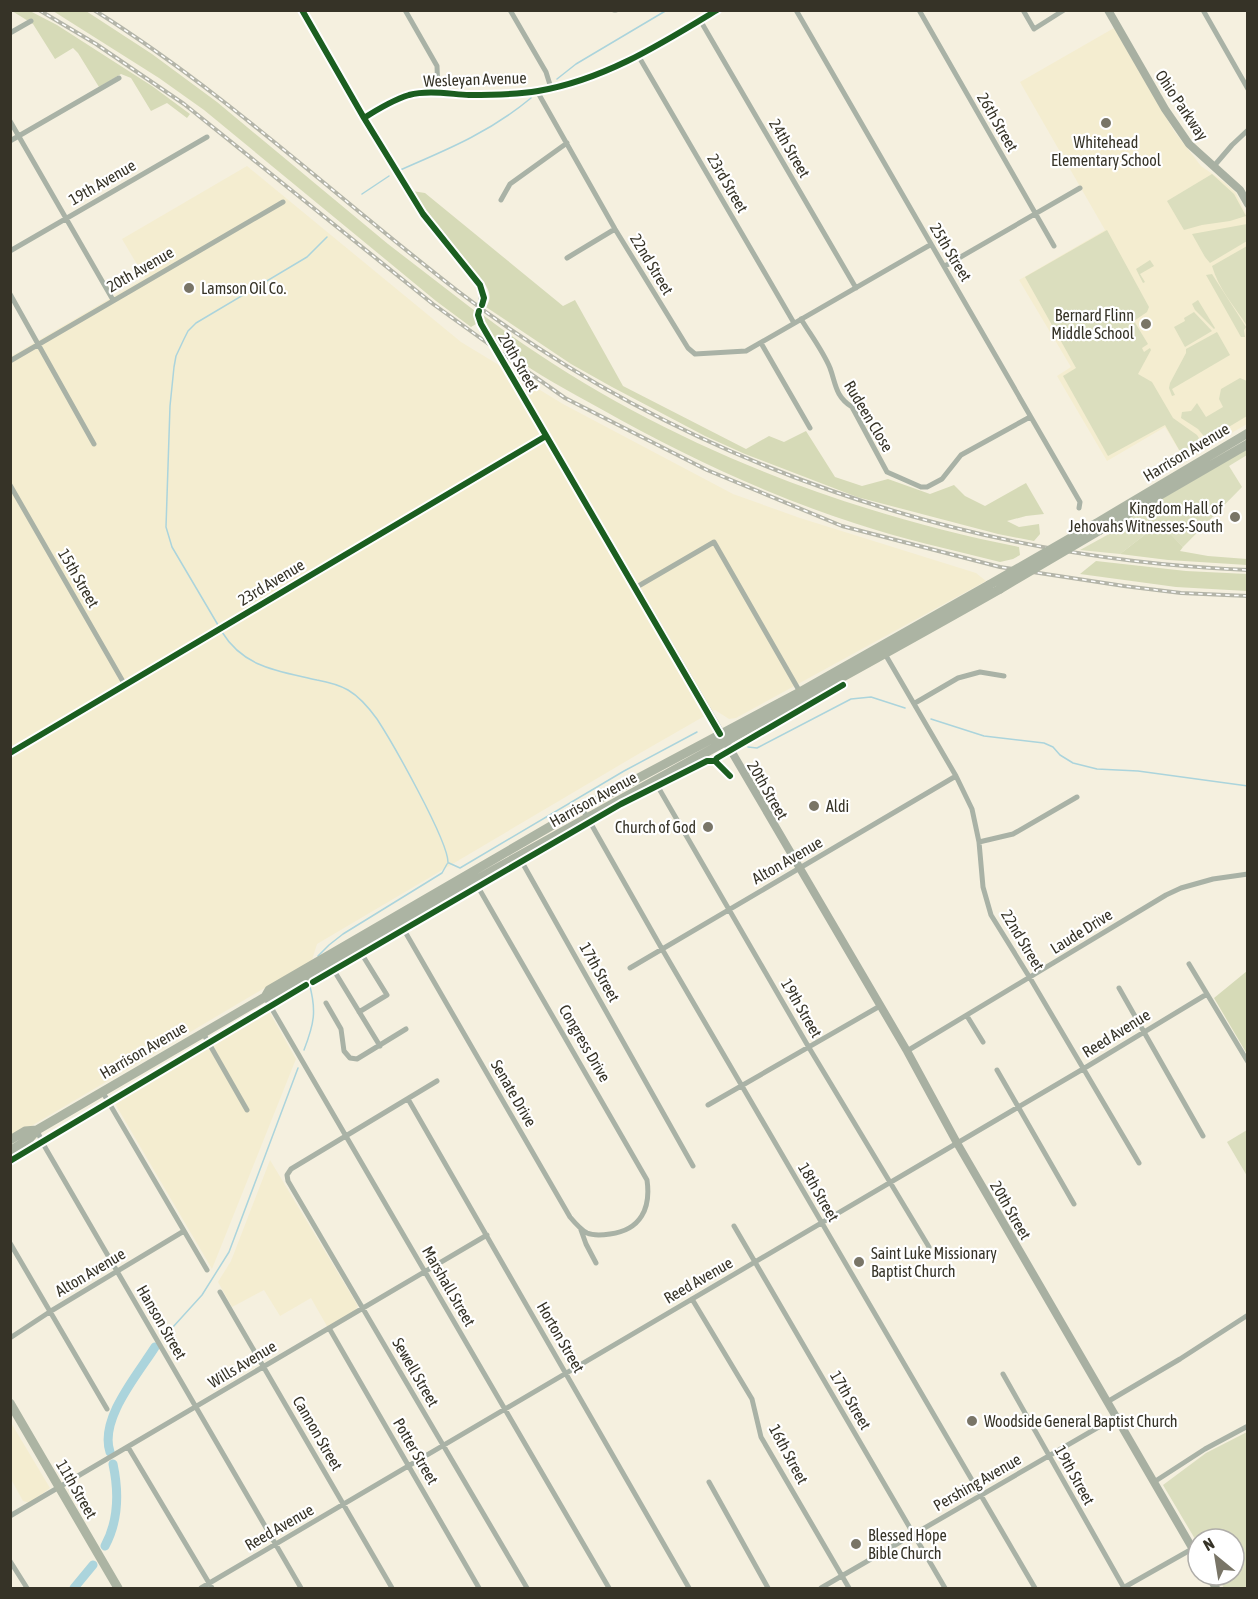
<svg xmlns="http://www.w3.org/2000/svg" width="1258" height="1599" font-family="'Asap Condensed',sans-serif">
<rect width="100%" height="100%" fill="#f5f0df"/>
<path fill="#f4edd0" d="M1114 28 1174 131 1201 166 1224 182 1236 193 1247 216V424L1185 460 1165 427 1107 461 1057 376 1071 367 1019 280 1105 230 1020 82Z
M247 166 461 342 563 404 733 494 800 518 976 573 986 581 736 718 729 719 715 710 635 756 317 944 312 960 11 1138 10 357 145 278 122 239Z
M263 1009 270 1013 296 1059 212 1269 114 1102 115 1096Z
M270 1160 358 1306 355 1311 328 1328 311 1298 280 1316 264 1290 232 1307 218 1282 231 1261Z
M10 1421 50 1488 30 1503 23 1501 11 1479Z"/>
<path fill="#dbdebe" d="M1212 174 1234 194 1246 216 1230 221 1202 225 1184 230 1167 201Z
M1247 224V241L1210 263 1205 257 1192 234Z
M1107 230 1149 307 1147 312 1134 321 1148 344 1142 348 1144 352 1150 348 1151 350 1138 374 1152 382 1173 418 1197 435 1202 443 1186 462 1165 425 1108 456 1063 376 1076 368 1025 277Z
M1247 246V326C1235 307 1218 288 1212 266Z
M1150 260 1154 266 1140 274 1145 282 1143 283 1136 269Z
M1212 274 1246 327 1244 330 1245 337H1241L1206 275Z
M1198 300 1215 328 1214 329 1195 310 1192 304Z
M1194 312 1212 331 1185 347 1174 327 1185 321 1184 318Z
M1217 332 1230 355 1172 389 1175 395 1172 396 1169 388 1170 383 1186 353V349Z
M1240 378 1247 381V416L1207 440 1198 429 1181 418 1182 412 1191 411 1197 403 1206 417 1223 407 1219 399 1221 389Z
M1247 449V455L1229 466 1242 487 1183 547 1160 523 1120 554 1080 550 1109 534 1107 531Z
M1247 1130V1176L1227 1142Z
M1247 1432V1588H1224L1216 1575H1234V1539H1198V1544L1163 1485 1206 1453Z"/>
<path fill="#d6dab7" d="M12 11H30L57 25 152 86 190 114 187 118 167 103 151 111 131 78 121 74 99 87 78 53 73 48 55 59 33 24Z
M53 11H86L152 54 217 102 388 244 475 311 476 324 471 327 436 301 204 110 159 78Z
M412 191 425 193 563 306 575 300 623 386 746 449 769 436 784 442 806 431 835 477 862 486 888 479 930 494 954 485 965 496 985 506 1026 483 1044 514 1026 516 1007 521 1019 527 1039 524 1040 534 1034 541 998 534 857 497 745 454 705 436 612 387 571 364 486 307C492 298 490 293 485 284L427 212Z
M483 315C639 433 828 509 1019 547L1020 555 1013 559 1000 562C952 550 902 539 854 523 767 495 681 454 601 409 567 390 530 371 500 346 493 340 484 324 483 315Z
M1160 523 1183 547 1180 551 1208 556 1247 559V565L1168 560 1120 554Z
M1096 561 1186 571 1247 574V591L1176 587 1080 574Z
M1247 971V1054L1214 998Z"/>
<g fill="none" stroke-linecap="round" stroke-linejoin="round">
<path stroke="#abd4dc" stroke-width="1.5" d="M557 79 576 64 667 10
M400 170C449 149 490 132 531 98
M362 194 389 176
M218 625 172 547 166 527 170 406 174 367 176 356 184 339 188 331 196 323 307 257 327 237
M222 632C244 668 279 671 317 680 328 682 339 685 348 690 360 697 369 708 377 719 392 742 449 842 448 863
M931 719 984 736 1044 743 1053 747 1060 755 1073 763 1097 769 1138 771 1248 786
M748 747 757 748 851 699 871 697 905 708
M449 863 460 868 624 771 697 732
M318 956 329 945 343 934 442 873 447 864
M304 1050C314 1024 317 1011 309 983
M163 1338 202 1295 229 1252 298 1068"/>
<path stroke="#abd4dc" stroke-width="9" d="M110 1452C99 1419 138 1374 155 1347
M105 1546C119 1520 119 1492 113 1464
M74 1588 93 1565"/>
<path stroke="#a9b2a6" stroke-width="5" d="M405 10 437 66 438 93
M510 10 546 72 551 88
M614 10H616
M796 10 1080 502 1079 508
M919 10 1054 246
M1023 10 1034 29 1064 10
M1203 10 1248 89
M700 20 856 288
M10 33 31 21
M639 57 794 323
M537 91 615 229 688 348 695 354 746 351 930 245
M10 121 113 300
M10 141 119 78
M1214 166 1232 145 1248 130
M501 200 510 184 567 143
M10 251 207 137
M567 258 615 229
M945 266 1080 188
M10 294 94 444
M801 319C810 334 823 351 830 368 836 384 835 396 852 407L887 472 921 487H927L942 479 961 455 1030 417
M761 343 810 428
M10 361 283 202
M10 485 125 685
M635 588 714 542 800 692
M885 654 956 776 972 809 979 842 983 887 991 915 1030 978 1139 1163
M915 703 958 678 980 672 1004 676
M10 753 546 436
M654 780 808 1046 929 1247
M582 808 662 949 1035 1588
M979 842 1013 834 1077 797
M518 855 693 1166
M400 923 570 1217C575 1223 580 1229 587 1233 594 1236 603 1235 610 1234 641 1230 651 1208 647 1180L474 880
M358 948 387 995 359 1012
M330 964 380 1046
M1189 964 1248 1062
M630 968 956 776
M1119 988 1203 1136
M265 997 609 1588
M326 1003 341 1029 344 1051 350 1058 357 1059 406 1029
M967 1016 983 1042
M203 1033 247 1110
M907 1051 1166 895 1181 888 1213 879 1248 874
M997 1070 1074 1204
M437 1081 291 1169 287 1175 288 1181 527 1588
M102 1091 207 1270
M408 1099 689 1588
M708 1105 880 1006
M37 1130 42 1142 301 1588
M734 1226 945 1588
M581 1230 586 1244 596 1263
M10 1243 107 1409
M220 1292 392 1588
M692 1299 752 1399 761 1437 849 1588
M329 1328 479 1588
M10 1338 51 1311 184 1231
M1003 1374 1124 1588
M1107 1402 1180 1359 1248 1315
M128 1447 212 1588
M709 1482 768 1588
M1154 1482 1205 1449 1248 1426
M10 1516 487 1235
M10 1561 27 1588
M201 1588 1083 1069 1207 994
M821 1588 1116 1417
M1123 1588 1192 1549"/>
<path stroke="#a8b0a2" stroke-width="8" d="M302 10 364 118 423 214 480 285C489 303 473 310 481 324L907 1051 957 1143 1198 1558
M1108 10 1165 109 1189 144 1240 190 1248 204
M364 118C378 109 393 100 409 95 428 90 449 94 469 95 492 95 515 95 538 91 604 80 661 44 717 10
M1208 1575 1216 1588"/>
<path stroke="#acb4a3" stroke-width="9" d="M1095 524 1248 433
M1100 530 1248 444
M265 997H274C513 854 759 726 1000 589
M10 1140 25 1131 37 1130
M10 1151 30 1138 37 1130 265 997 269 990 582 808 800 692 989 585
M10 1403 118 1588"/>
<defs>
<path id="rail" d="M39 10 96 44 184 104 433 304 497 350 565 398 707 470 842 526 1000 567 1124 586 1181 593 1248 596
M94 10C225 92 337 198 459 292 683 463 967 559 1248 570"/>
</defs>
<use href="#rail" stroke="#b4b5a9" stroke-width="4"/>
<use href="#rail" stroke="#fff" stroke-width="1.5" stroke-dasharray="4.5" stroke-linecap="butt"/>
<path stroke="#acb4a3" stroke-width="9" d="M989 585 1095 524
M1000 589 1100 530"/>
<defs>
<path id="cycleway" d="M302 10 364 118 423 214 480 285 484 298 482 305
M364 118C378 109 393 100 409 95 428 90 449 94 469 95 492 95 515 95 538 91 604 80 661 44 717 10
M479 311 478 315 481 324 720 734
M10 753 546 436
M730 776 715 761 717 758 843 685
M313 982 621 804 707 761H715
M10 1161 306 985"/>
</defs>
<use href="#cycleway" stroke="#fff" stroke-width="10"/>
<use href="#cycleway" stroke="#1b5e20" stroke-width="6"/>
</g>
<g fill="#797567" stroke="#fff" stroke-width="2">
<circle cx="1106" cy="123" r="6"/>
<circle cx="189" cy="288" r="6"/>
<circle cx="1146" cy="324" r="6"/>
<circle cx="1235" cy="517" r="6"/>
<circle cx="814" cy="806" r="6"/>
<circle cx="708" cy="827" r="6"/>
<circle cx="859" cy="1262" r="6"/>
<circle cx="972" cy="1421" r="6"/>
<circle cx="856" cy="1544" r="6"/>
</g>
<g text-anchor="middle" stroke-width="4.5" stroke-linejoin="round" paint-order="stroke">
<g font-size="16" fill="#363327" stroke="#fff">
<text transform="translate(475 79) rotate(-2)" y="6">Wesleyan Avenue</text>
<text transform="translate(1182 105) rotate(56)" y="6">Ohio Parkway</text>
<text transform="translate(998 122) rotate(60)" y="6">26th Street</text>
<text transform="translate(790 148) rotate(60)" y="6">24th Street</text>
<text transform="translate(102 182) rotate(-30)" y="6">19th Avenue</text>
<text transform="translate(728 183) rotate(60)" y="6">23rd Street</text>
<text transform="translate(951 252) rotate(59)" y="6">25th Street</text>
<text transform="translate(652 264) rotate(59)" y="6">22nd Street</text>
<text transform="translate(140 269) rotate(-30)" y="6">20th Avenue</text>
<text transform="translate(519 362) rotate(60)" y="6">20th Street</text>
<text transform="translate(869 416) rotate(59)" y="6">Rudeen Close</text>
<text transform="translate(1186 452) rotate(-31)" y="6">Harrison Avenue</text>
<text transform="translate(79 578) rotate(60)" y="6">15th Street</text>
<text transform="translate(271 582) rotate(-31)" y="6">23rd Avenue</text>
<text transform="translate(768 790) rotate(60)" y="6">20th Street</text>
<text transform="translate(593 799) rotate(-29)" y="6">Harrison Avenue</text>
<text transform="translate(787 860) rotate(-30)" y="6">Alton Avenue</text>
<text transform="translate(1081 931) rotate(-32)" y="6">Laude Drive</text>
<text transform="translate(1023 940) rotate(59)" y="6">22nd Street</text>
<text transform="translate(600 972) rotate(61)" y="6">17th Street</text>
<text transform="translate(802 1008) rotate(60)" y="6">19th Street</text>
<text transform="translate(1116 1033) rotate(-32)" y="6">Reed Avenue</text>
<text transform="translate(585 1043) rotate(60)" y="6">Congress Drive</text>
<text transform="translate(143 1050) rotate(-30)" y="6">Harrison Avenue</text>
<text transform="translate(514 1093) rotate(60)" y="6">Senate Drive</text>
<text transform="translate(819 1192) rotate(60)" y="6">18th Street</text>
<text transform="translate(1011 1210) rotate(60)" y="6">20th Street</text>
<text transform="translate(90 1272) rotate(-31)" y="6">Alton Avenue</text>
<text transform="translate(698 1280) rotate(-30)" y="6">Reed Avenue</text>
<text transform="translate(449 1286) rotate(60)" y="6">Marshall Street</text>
<text transform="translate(162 1322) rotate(60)" y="6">Hanson Street</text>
<text transform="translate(561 1337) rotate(60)" y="6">Horton Street</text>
<text transform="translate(242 1364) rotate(-31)" y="6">Wills Avenue</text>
<text transform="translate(416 1372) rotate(60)" y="6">Sewell Street</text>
<text transform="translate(851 1400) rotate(60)" y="6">17th Street</text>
<text transform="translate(318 1433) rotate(60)" y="6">Cannon Street</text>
<text transform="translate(416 1451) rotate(60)" y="6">Potter Street</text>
<text transform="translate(789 1454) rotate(62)" y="6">16th Street</text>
<text transform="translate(1075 1475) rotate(61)" y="6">19th Street</text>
<text transform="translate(977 1482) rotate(-30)" y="6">Pershing Avenue</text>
<text transform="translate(77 1489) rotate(60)" y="6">11th Street</text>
<text transform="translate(279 1527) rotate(-30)" y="6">Reed Avenue</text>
</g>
<g font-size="16" fill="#363327" stroke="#fff" text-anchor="start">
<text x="1106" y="148" text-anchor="middle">Whitehead<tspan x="1106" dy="18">Elementary School</tspan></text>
<text x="201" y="294">Lamson Oil Co.</text>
<text x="1134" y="321" text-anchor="end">Bernard Flinn<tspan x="1134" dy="18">Middle School</tspan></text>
<text x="1223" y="514" text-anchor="end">Kingdom Hall of<tspan x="1223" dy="18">Jehovahs Witnesses-South</tspan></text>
<text x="826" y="812">Aldi</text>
<text x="696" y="833" text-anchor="end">Church of God</text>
<text x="871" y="1259">Saint Luke Missionary<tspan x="871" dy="18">Baptist Church</tspan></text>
<text x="984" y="1427">Woodside General Baptist Church</text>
<text x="868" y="1541">Blessed Hope<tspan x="868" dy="18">Bible Church</tspan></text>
</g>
</g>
<rect width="1258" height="1599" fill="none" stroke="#363327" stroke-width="24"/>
<g transform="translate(1216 1557) rotate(330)"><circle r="28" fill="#ffffff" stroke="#afada9" stroke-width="1.5"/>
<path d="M0-4.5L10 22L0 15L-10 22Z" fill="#797567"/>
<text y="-9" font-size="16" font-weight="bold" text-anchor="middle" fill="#363327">N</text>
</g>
</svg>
